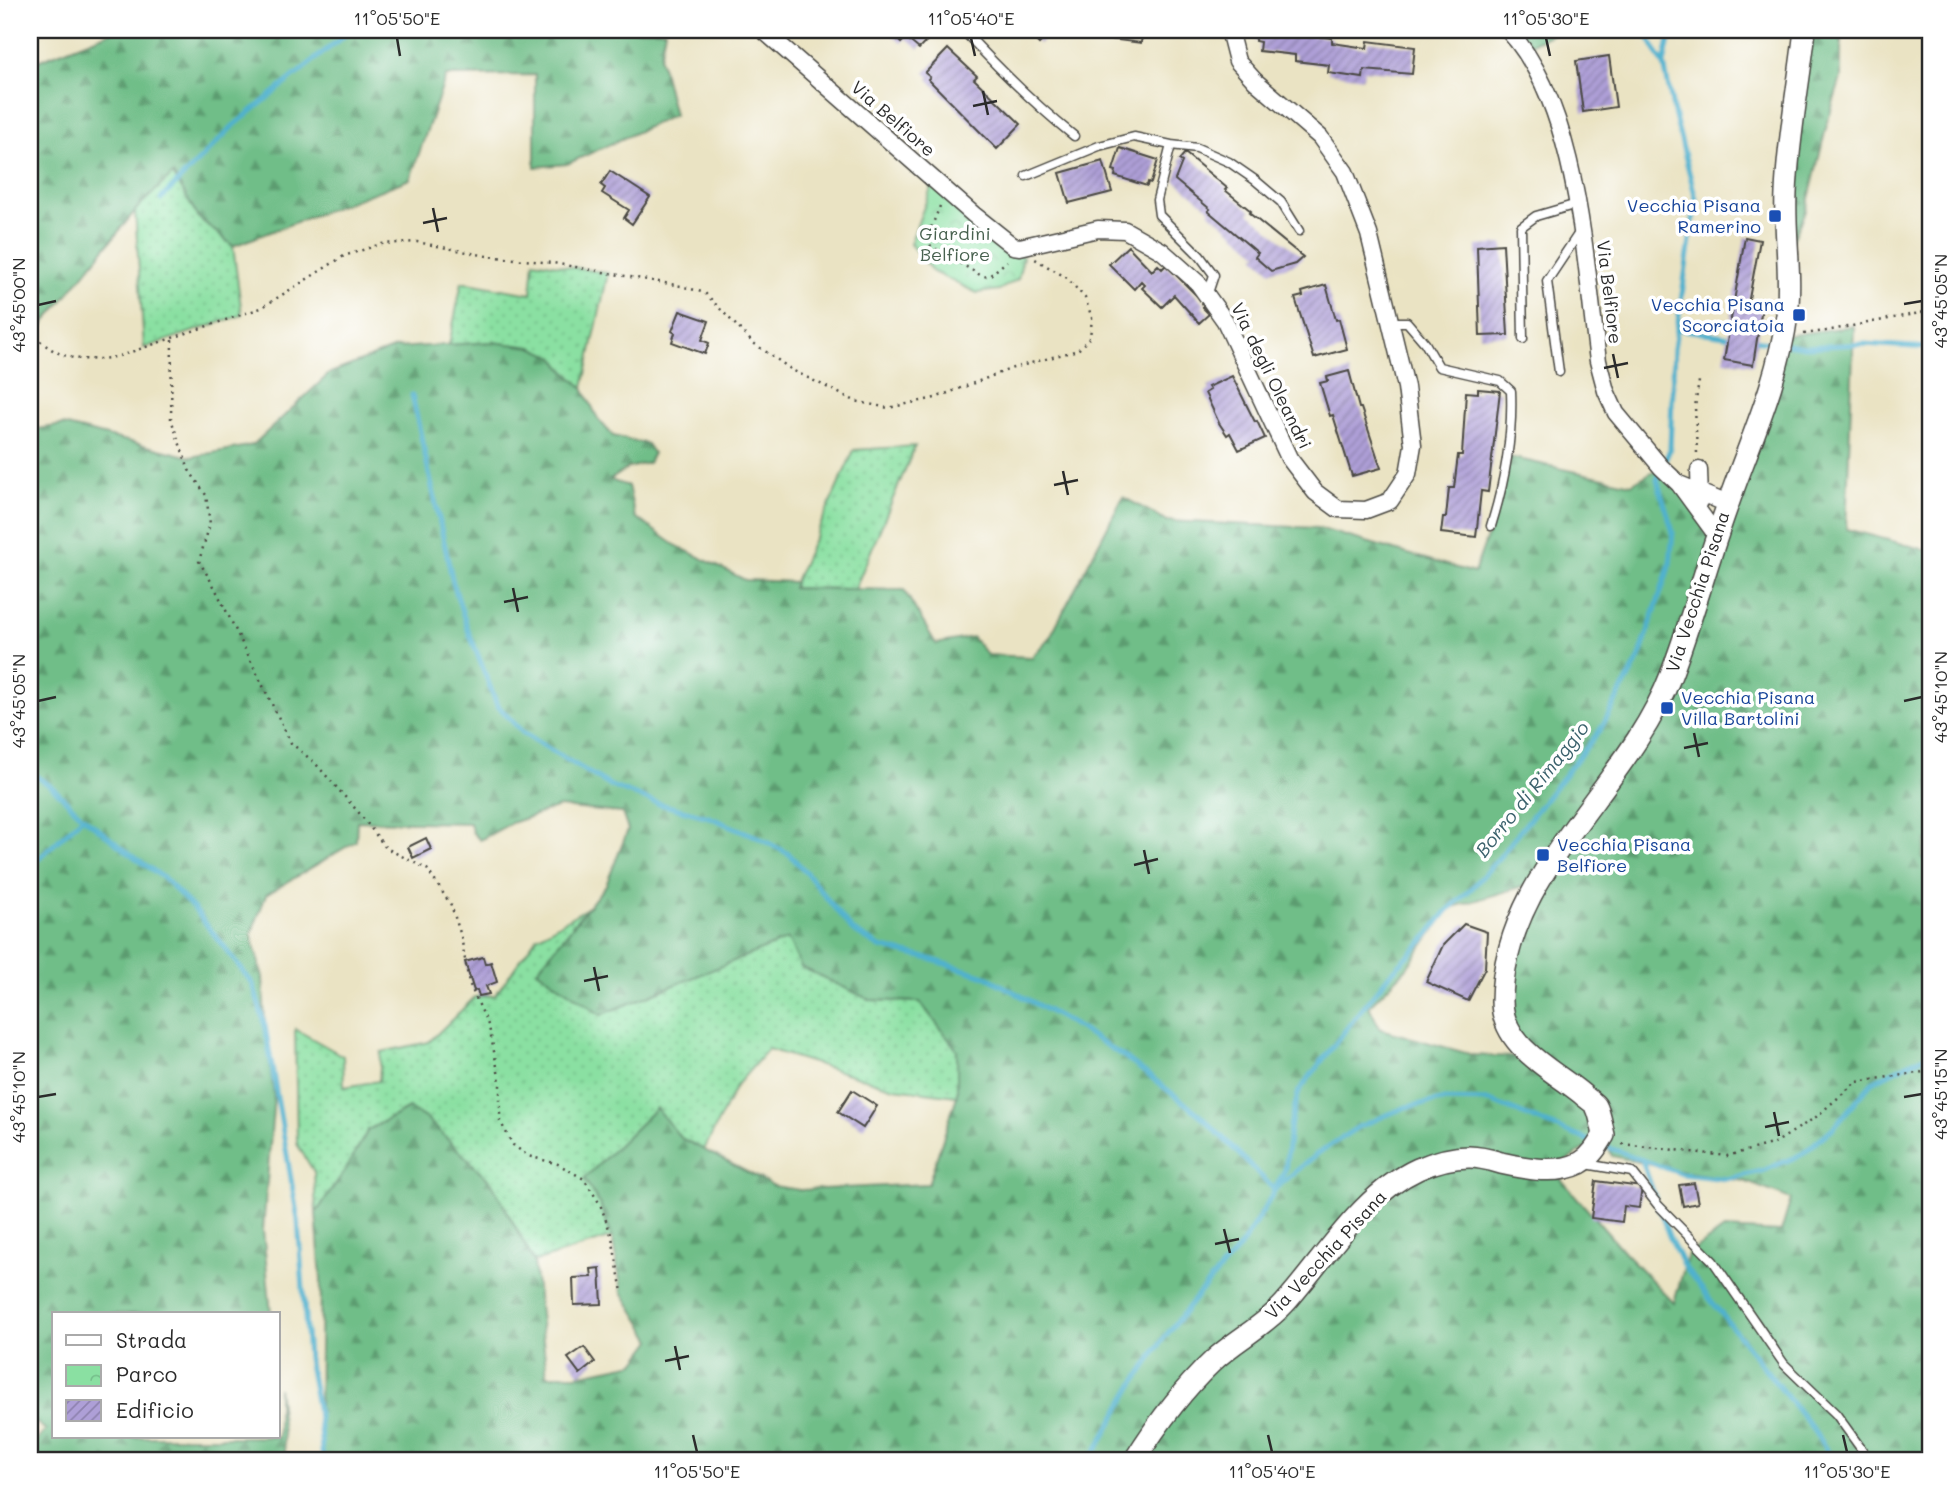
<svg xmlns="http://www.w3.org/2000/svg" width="1960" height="1491" font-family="Mali,sans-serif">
<defs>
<pattern id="grass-dots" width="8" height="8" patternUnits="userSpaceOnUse" patternTransform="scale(1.75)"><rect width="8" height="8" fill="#8ae0a2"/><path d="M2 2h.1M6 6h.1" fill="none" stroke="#77c08c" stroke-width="1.8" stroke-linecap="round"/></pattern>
<pattern id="forest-firs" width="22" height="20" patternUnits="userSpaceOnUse" patternTransform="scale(1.75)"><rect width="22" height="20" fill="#6fbe88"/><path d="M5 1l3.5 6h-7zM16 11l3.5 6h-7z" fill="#5b9b6f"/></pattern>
<pattern id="park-crowns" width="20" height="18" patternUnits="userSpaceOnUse" patternTransform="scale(1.75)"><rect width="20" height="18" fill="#8ae0a2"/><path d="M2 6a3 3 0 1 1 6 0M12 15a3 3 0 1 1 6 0" fill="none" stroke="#77c08c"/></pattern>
<pattern id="building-hatch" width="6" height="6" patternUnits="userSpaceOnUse" patternTransform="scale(1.75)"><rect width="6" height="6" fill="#ae9fd7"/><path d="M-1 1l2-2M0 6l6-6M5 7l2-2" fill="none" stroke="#8e82af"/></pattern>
</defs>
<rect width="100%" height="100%" fill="#fff"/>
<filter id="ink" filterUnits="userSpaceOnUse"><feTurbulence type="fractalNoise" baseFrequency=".0143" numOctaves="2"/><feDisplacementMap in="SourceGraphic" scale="14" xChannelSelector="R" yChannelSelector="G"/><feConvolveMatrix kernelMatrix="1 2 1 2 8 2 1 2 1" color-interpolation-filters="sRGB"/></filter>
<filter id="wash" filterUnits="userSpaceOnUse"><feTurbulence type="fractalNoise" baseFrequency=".00686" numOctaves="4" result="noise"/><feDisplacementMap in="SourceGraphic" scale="28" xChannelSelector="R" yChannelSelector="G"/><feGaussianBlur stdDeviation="1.57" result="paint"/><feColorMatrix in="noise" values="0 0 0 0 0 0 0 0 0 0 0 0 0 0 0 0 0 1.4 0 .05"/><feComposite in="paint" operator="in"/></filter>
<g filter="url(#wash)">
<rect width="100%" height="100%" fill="#eae3c3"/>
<path fill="url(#grass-dots)" stroke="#5a8666" stroke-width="2" d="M173 173 199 218 233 246 242 315 144 348 135 210Z
M534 261 608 273 583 388 563 369 554 357 493 342 449 345 462 282 531 294Z
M915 446 855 589 792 588 854 450Z
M587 908 572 925 601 1014 788 939 870 1000 920 1002 957 1050V1096L894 1088 768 1049 736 1086 704 1150 681 1138 584 1179 600 1204 612 1237 534 1262 492 1183 428 1120 409 1108 368 1130 346 1169 316 1213 314 1172 297 1144 295 1029 343 1056 344 1087 379 1081 381 1052 429 1042 475 997 495 995 537 937Z"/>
<path fill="url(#forest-firs)" stroke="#4d745a" stroke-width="2" fill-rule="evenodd" d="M116 30H665L660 58 674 115 567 164 535 167V75L446 76 410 179 233 246 199 218 173 174 139 206 34 336 30 331V64Z
M1508 30H1561L1524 47Z
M1805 30H1841V78L1828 120 1806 211 1787 253Z
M1854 326 1846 529 1930 551V840L1927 841 1922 858 1930 859V1461H331L322 1459 319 1418 321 1279 316 1213 346 1169 368 1130 409 1108 428 1120 492 1183 534 1262 547 1375H577L635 1363 652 1340 622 1292 612 1237 600 1204 584 1179 656 1108 681 1138 774 1186 800 1190 928 1184 957 1096V1050L920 1002 870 1000 801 967 788 939 601 1015 537 970 606 885 628 830 622 813 559 807 511 823 480 840 472 832 470 823 357 821 356 841 266 895 251 935 263 977 265 1026 274 1096 263 1230 271 1314H54V1437H278V1388L286 1461H30V1449L46 1430 30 1418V430L63 425 191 457 253 445 330 373 395 348 493 342 532 347 554 357 563 369 583 388 598 419 613 436 647 444 653 453 648 463 628 468 610 480 628 486 635 517 675 545 745 580 795 582 793 588 904 590 936 644 972 637 987 655 1032 657 1050 637 1123 497 1167 521 1318 528 1474 573 1491 526 1509 457 1631 484 1661 467 1716 536 1784 336ZM1537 882 1505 973 1510 1033 1531 1058 1473 1055 1380 1029 1369 1006 1406 969 1450 908ZM1604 1136 1612 1156 1674 1170 1744 1181 1791 1199 1781 1232 1724 1229 1688 1254 1674 1303 1624 1252 1553 1170Z"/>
<path fill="url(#park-crowns)" stroke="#5a8666" stroke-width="2" d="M934 180 1013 246 1023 257 1018 279 999 290 977 293 933 272 910 244Z"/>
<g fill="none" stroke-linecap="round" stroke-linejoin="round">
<path stroke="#50b1ce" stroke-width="5" d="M1644 30 1663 64
M161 199 232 127 351 30
M1677 329 1732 337
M1753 340 1778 343
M1787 344 1805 347 1864 344 1930 348
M412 395 453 583 467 627 497 705 524 734 611 786 656 803 709 817 755 836 789 854 805 871 852 930 880 947 930 959 985 976 1074 1025 1126 1058 1199 1114 1275 1190
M30 772 52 787 83 817 126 851 165 879 195 910 253 984 265 1026 298 1220 308 1358 319 1418 323 1461
M30 867 83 817
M1604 1146 1682 1174 1726 1179 1762 1171 1801 1155 1834 1127 1872 1082 1913 1061 1930 1055
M1642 1160 1655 1197
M1277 1187 1317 1154 1358 1127 1406 1107 1442 1100 1490 1101 1595 1143
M1658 1206 1669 1236 1683 1265 1811 1427 1834 1461
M1090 1461 1131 1389 1164 1338 1202 1290 1241 1246 1267 1204 1285 1170 1291 1121 1299 1091 1363 1007 1392 972 1424 940 1447 911 1471 889 1498 859 1600 730 1639 659 1670 564 1673 532 1657 480 1670 449 1674 349 1696 199 1673 109 1664 64 1671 30"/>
</g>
<g id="blocks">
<path fill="url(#building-hatch)" d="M887 30H937L919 49 906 38 901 43Z
M1025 30H1053L1039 44Z
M1078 30H1143L1141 43 1077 35Z
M1256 30H1299L1298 34 1332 38V43L1367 48 1368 41 1415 47 1412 74 1364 70 1363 78 1328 73 1329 65 1295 61V55L1259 51 1260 42 1255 41Z
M948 49 977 76 974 79 1021 124 997 149 928 79 930 77 925 73Z
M1609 56 1616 107 1583 112 1576 61Z
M1120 148 1158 160 1151 183 1148 182 1147 186 1115 176 1116 171 1113 170Z
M1185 153 1227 188 1225 190 1251 211 1249 213 1303 257 1295 264 1271 271 1255 257 1258 253 1208 211 1210 209 1175 180 1182 162 1179 160Z
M1103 161 1112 192 1069 203 1060 173Z
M610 171 650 197 632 224 624 218 629 210 602 193 605 188 601 185Z
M1745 237 1760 240 1748 304 1762 307 1753 365 1724 360Z
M1503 244 1508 335 1480 336 1477 246Z
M1128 246 1152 271 1158 265 1162 269 1166 265 1205 304 1202 307 1209 314 1199 323 1174 295 1162 307 1142 288 1145 285 1141 281 1134 289 1109 264Z
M1326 285 1336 320 1339 319 1347 349 1314 358 1295 298 1303 296 1302 292Z
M680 311 709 321 702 340 709 343 705 354 672 342 675 333 672 331Z
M1349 371 1359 408H1361L1381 468 1352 476 1333 415 1330 416 1320 383 1328 381 1327 377Z
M1232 376 1255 422 1257 421 1265 438 1239 450 1230 433 1227 435 1219 423 1205 393 1210 390 1208 387Z
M1478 389 1500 391 1488 492 1481 491 1476 537 1441 533 1443 517H1446L1449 488H1454L1458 455H1462L1466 392 1478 393Z
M426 838 431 849 413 858 408 847Z
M1464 924 1487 932 1485 968 1468 1001 1426 982 1443 945Z
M483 957 485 964 491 962 497 982 486 986 489 994 479 996 477 990 474 991 465 962Z
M852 1090 877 1106 863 1128 838 1112Z
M1596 1181 1642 1187 1639 1208 1624 1206 1622 1222 1591 1218Z
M1694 1183 1698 1203 1683 1206 1679 1185Z
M600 1268 602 1304 574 1305 573 1278 592 1277 591 1269Z
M584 1347 595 1362 580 1374 568 1358Z"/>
</g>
</g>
<g filter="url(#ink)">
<use href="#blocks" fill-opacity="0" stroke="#484742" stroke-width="2"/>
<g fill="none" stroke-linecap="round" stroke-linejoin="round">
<defs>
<path id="service" d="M963 30C998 68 1033 103 1074 136
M1026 176 1099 146 1134 137 1171 145
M1207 296 1214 275 1200 256 1159 215 1157 200 1171 145 1197 148 1229 162 1255 180 1281 202 1299 231
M1391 322H1407L1425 343 1439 367 1500 381 1511 391C1513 438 1505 481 1491 526
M1523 339 1521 227 1536 216 1577 204
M1559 372 1547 281 1581 230
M1586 1164 1632 1172 1658 1205 1713 1261 1784 1364 1836 1414 1870 1461"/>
<path id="minor" d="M763 30 974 215 1013 246 1020 247 1098 229 1125 230 1162 251 1198 283 1225 321 1289 458 1315 492 1338 509 1366 510 1390 501 1408 474 1413 445 1406 387 1369 234 1345 172 1320 137 1255 81 1237 61 1229 30
M1508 30C1578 105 1585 262 1598 361L1606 391 1616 413 1661 467 1679 484 1717 536
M1699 470 1700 500
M1679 484 1728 504"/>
<path id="secondary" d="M1134 1461C1157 1424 1181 1391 1213 1361 1235 1340 1263 1327 1284 1304 1324 1260 1361 1195 1418 1169 1434 1162 1451 1157 1469 1157 1480 1157 1491 1160 1501 1163 1525 1168 1556 1175 1580 1163 1591 1157 1598 1145 1604 1135 1602 1127 1600 1113 1596 1106 1593 1102 1586 1098 1582 1094 1552 1069 1502 1047 1502 1001 1503 873 1628 788 1671 675 1692 620 1707 562 1727 507 1749 443 1778 383 1787 315 1792 275 1784 234 1786 193 1788 139 1799 84 1805 30"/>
</defs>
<use href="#service" stroke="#484742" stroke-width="11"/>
<use href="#minor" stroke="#484742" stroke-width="19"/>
<use href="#secondary" stroke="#484742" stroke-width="24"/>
<path stroke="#484742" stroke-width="2.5" stroke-dasharray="2 5" stroke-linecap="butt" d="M940 206 927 238 931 246 980 275 988 277 1007 261
M30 331C56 359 79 363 116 357L261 308 344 256 381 244 417 242 487 256 553 263 681 286 705 293 752 342 792 370 855 401 888 408 935 398 1013 368 1078 350 1090 337 1092 318 1085 298 1067 278 1035 259
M1804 334 1826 331 1930 311
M172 340 171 419 189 470 206 495 210 524 199 561 215 588 291 743 315 763 360 814 386 848 427 869 451 905 461 936 469 983 489 1027 500 1081V1121L513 1145 528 1156 558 1164 584 1179 600 1204 612 1237 622 1292
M1697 453 1695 407 1699 381
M1622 1144 1727 1156 1775 1143 1816 1117 1856 1082 1930 1071"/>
<use href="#service" stroke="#fff" stroke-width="8"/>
<use href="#minor" stroke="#fff" stroke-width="16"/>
<use href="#secondary" stroke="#fff" stroke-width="21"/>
</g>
</g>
<path fill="none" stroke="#2b2b2b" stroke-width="2.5" d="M397 38 400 56M971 38 975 56M1546 38 1550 56M983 91 988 115M973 106 997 101M433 208 438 232M423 223 447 218M1904 304 1922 301M38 305 56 301M1613 354 1618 378M1604 368 1628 363M1063 471 1068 495M1054 485 1078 480M513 588 518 612M504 602 528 597M38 701 56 697M1904 701 1922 697M1694 733 1699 757M1684 748 1708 743M1144 850 1149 874M1134 865 1158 859M594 967 599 991M584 981 608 976M38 1097 56 1094M1904 1097 1922 1094M1774 1112 1779 1136M1765 1127 1789 1122M1224 1229 1230 1253M1215 1244 1239 1239M675 1346 680 1370M665 1361 689 1356M693 1435 697 1452M1268 1435 1272 1452M1843 1435 1847 1452"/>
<g fill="#1a4fb4" stroke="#fff" stroke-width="2.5">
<rect x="1768" y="209" width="14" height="14" rx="3.5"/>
<rect x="1792" y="308" width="14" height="14" rx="3.5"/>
<rect x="1660" y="701" width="14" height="14" rx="3.5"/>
<rect x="1536" y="848" width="14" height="14" rx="3.5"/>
</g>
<g text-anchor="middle" stroke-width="7" stroke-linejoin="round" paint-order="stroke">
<g font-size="18" fill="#2b2b2b" stroke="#fff">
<text transform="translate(893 119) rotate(41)" y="6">Via Belfiore</text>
<text transform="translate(1609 292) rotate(83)" y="6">Via Belfiore</text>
<text transform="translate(1271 376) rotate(64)" y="6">Via degli Oleandri</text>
<text transform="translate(1698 592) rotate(-72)" y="6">Via Vecchia Pisana</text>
<text transform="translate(1326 1255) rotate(-47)" y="6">Via Vecchia Pisana</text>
</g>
<g font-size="18" fill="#164399" stroke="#fff" text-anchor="end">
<text x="1761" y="212">Vecchia Pisana<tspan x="1761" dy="21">Ramerino</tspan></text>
<text x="1785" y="311">Vecchia Pisana<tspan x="1785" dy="21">Scorciatoia</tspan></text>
<text x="1681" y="704" text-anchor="start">Vecchia Pisana<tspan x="1681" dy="21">Villa Bartolini</tspan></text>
<text x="1557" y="851" text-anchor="start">Vecchia Pisana<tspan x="1557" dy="21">Belfiore</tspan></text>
</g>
<g font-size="18" fill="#48614f" stroke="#fff">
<text x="955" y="240">Giardini<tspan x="955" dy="21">Belfiore</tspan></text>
</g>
<g font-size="19" font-style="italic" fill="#3a616c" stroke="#fff">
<text transform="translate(1532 789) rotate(-51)" y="7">Borro di Rimaggio</text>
</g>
</g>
<rect width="1960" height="1491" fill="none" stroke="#fff" stroke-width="77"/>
<rect x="52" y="1312" width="228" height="126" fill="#ffffff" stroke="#aaaaaa" stroke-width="2"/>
<rect x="66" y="1335" width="35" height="10" fill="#ffffff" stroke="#aaaaaa" stroke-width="2"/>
<text x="116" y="1348" font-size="21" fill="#2b2b2b">Strada</text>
<rect x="66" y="1365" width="35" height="21" fill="url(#park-crowns)" stroke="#aaaaaa" stroke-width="2"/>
<text x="116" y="1382" font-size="21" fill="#2b2b2b">Parco</text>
<rect x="66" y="1400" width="35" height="21" fill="url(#building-hatch)" stroke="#aaaaaa" stroke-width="2"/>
<text x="116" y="1418" font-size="21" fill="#2b2b2b">Edificio</text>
<rect x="38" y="38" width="1884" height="1414" fill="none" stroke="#2b2b2b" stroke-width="2.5"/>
<g font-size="18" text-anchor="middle" fill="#2b2b2b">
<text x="397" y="25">11°05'50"E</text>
<text x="971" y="25">11°05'40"E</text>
<text x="1546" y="25">11°05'30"E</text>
<text transform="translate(1941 301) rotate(-90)" y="6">43°45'05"N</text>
<text transform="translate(19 305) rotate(-90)" y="6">43°45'00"N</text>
<text transform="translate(1941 697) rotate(-90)" y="6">43°45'10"N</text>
<text transform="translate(19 701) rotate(-90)" y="6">43°45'05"N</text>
<text transform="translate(1941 1094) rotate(-90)" y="6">43°45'15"N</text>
<text transform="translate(19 1097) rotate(-90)" y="6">43°45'10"N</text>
<text x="697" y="1478">11°05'50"E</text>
<text x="1272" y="1478">11°05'40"E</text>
<text x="1847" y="1478">11°05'30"E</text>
</g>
</svg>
